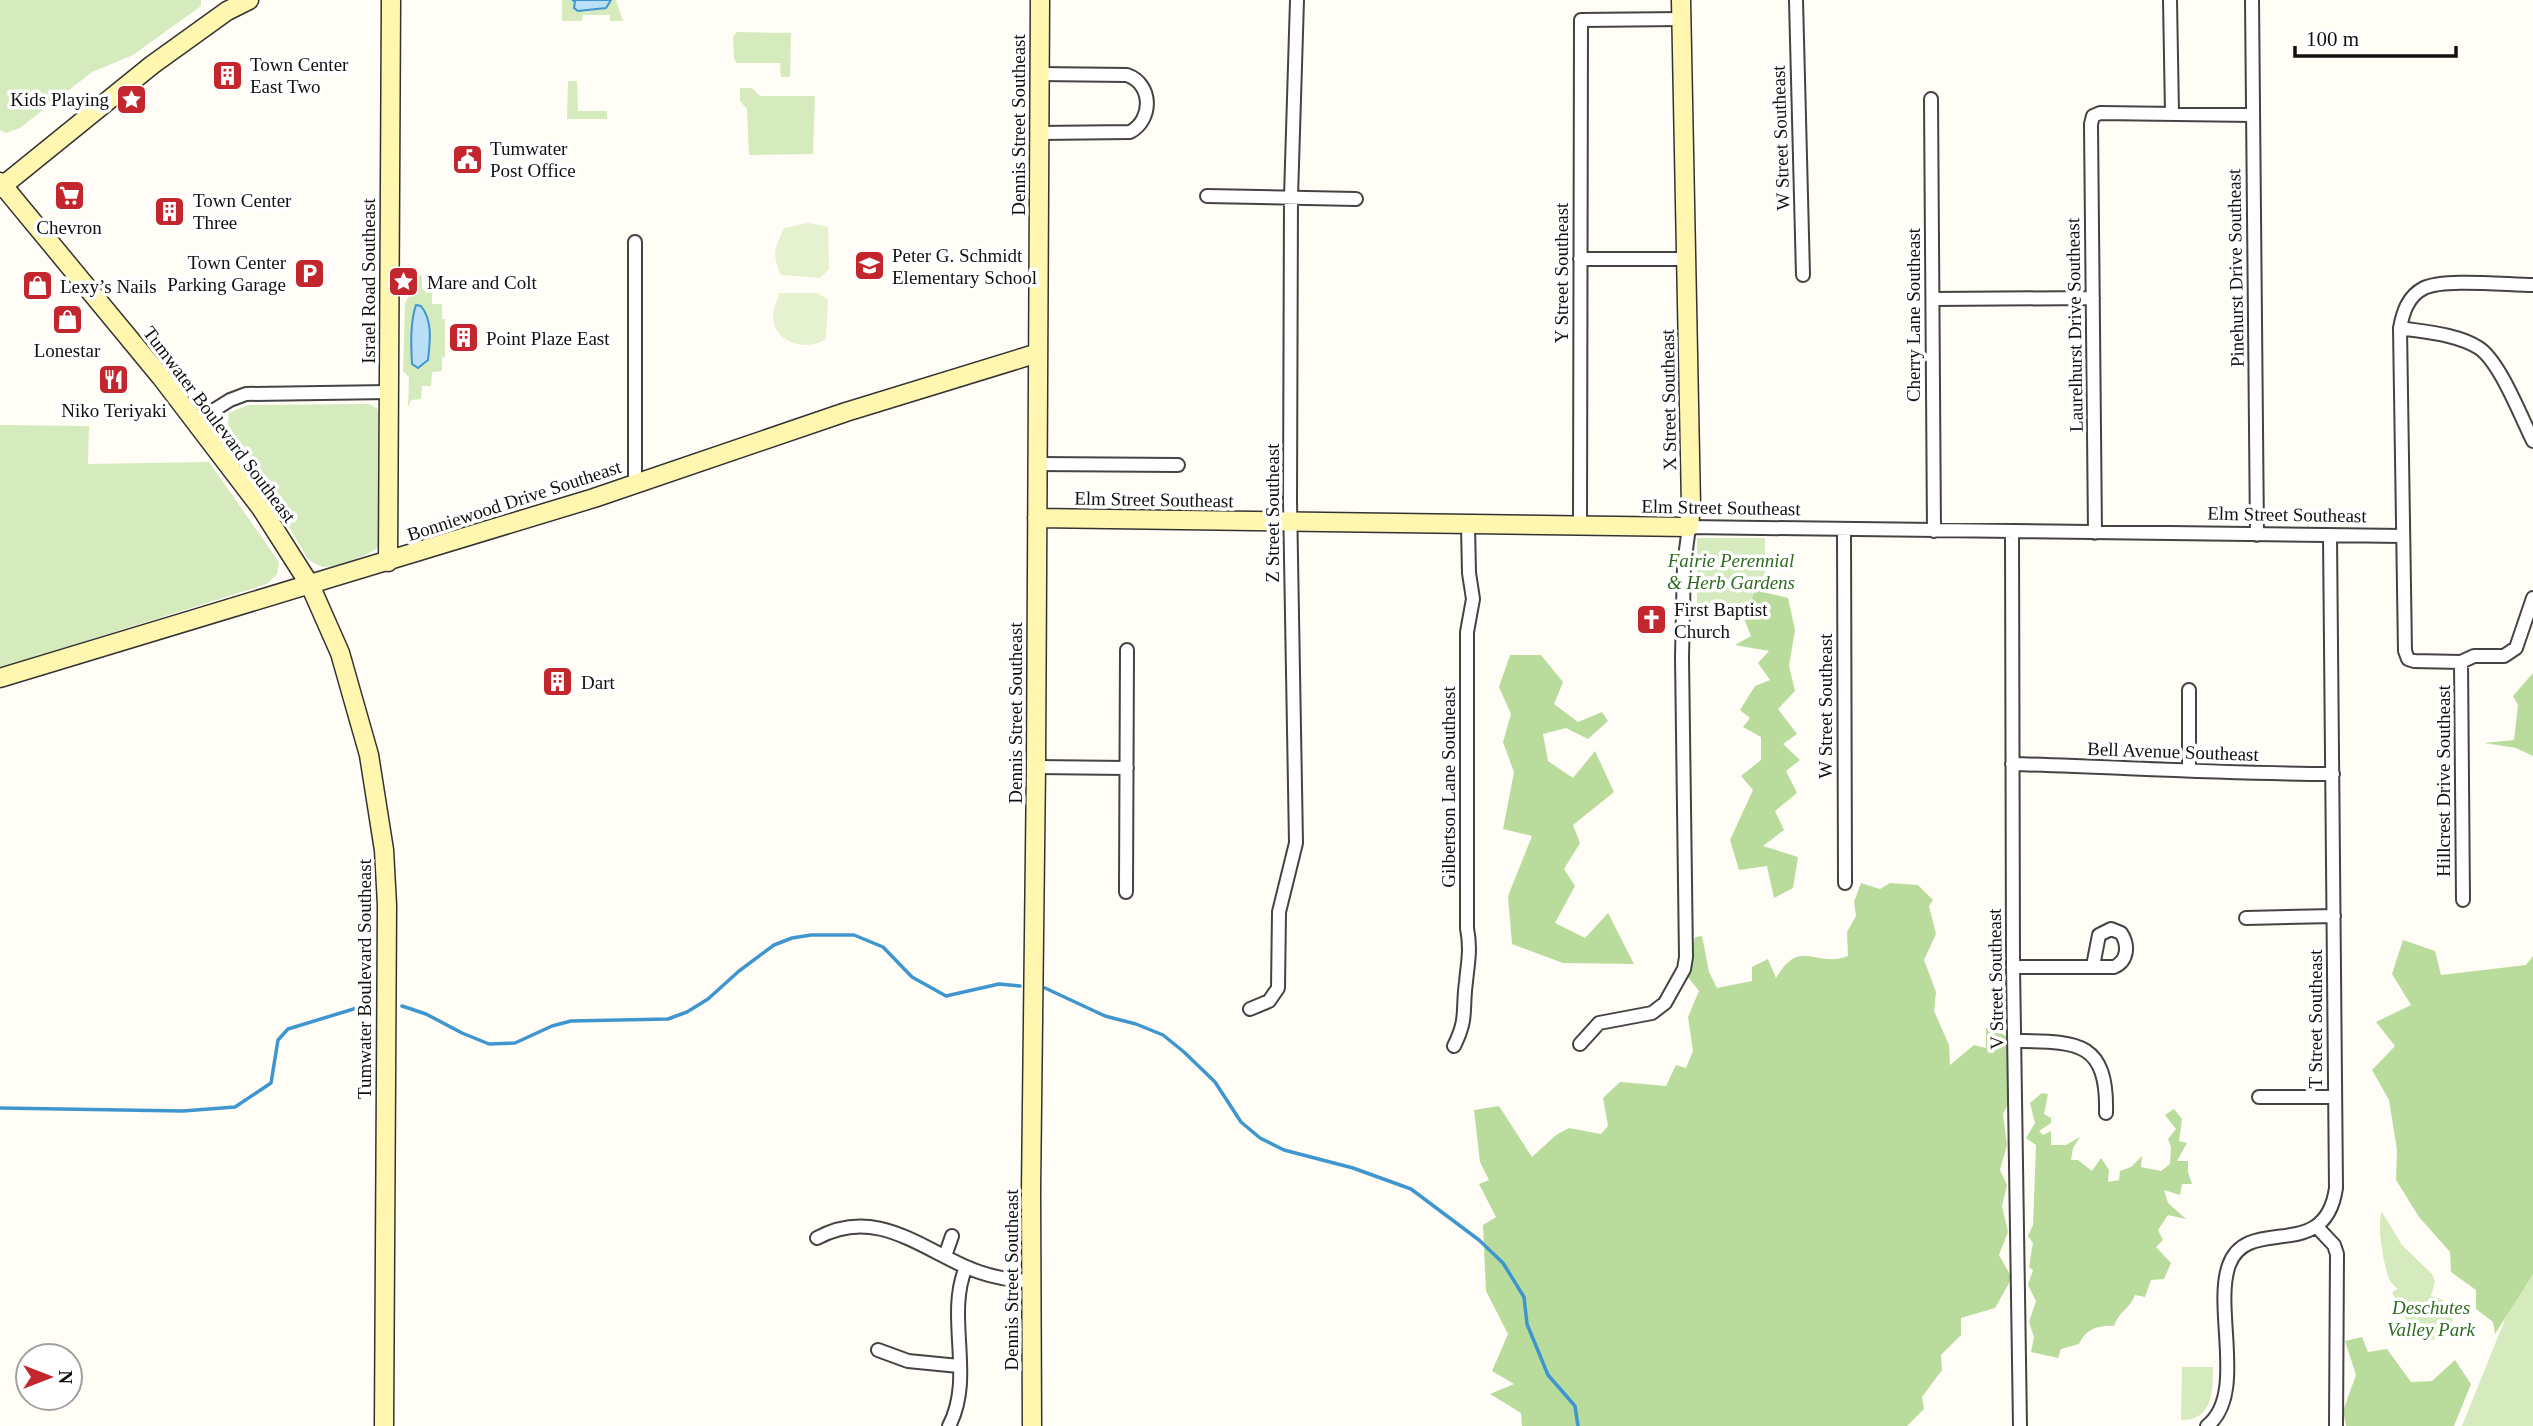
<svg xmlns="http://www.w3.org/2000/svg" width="2533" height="1426" font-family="'Times New Roman',serif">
<rect width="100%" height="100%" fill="#fffdf5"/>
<path fill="#d5ebbd" d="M0 0H201V6L133 55 92 72 20 128 6 133 0 130Z
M562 0H616L623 21H610V15H583L582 21H562Z
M737 32 791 33 790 77H781L780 63H737L734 59 733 37Z
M568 81H577L578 111H607V119H567Z
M740 88H752L760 96H815L813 154 749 155 747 109 740 101Z
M422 275V289L432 290V304H442V319H445V357L442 358V371L432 372 431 386H422L421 399 411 400 408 407 409 377 403 371 405 303 410 294V276Z
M369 404 377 408 381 415 378 547C371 555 336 567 324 567 318 566 313 562 308 559L228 424 229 413 248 405Z
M0 425 89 426 88 464 209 462 279 562 277 574 267 584 0 668Z
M1697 538H1765V603H1697Z
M2382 1212 2402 1245 2432 1274 2435 1282 2431 1296C2474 1304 2445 1357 2418 1334 2406 1323 2398 1306 2392 1292L2398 1289C2396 1287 2392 1284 2390 1281 2384 1268 2376 1223 2382 1212Z
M2533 1250V1426H2462Z
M2182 1367H2213C2213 1390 2213 1421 2181 1420Z"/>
<path fill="#b9dc9c" d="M1755 590 1788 598 1795 630 1789 666 1795 691 1778 709 1797 734 1783 744 1800 760 1786 771 1797 793 1775 811 1784 830 1763 846 1798 857 1793 888 1774 898 1767 866 1739 870 1730 840 1753 790 1741 776 1761 760V737L1743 727 1750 718 1740 710 1755 686 1770 680 1758 663 1769 651 1735 645 1751 636 1745 621Z
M1510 655H1541L1563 682 1554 704 1578 722 1602 712 1608 721 1588 739 1566 728 1543 734 1548 761 1573 778 1595 751 1614 792 1573 825 1580 843 1564 869 1575 886 1555 923 1585 938 1608 913 1634 964 1563 963 1512 944 1508 896 1532 836 1503 829 1514 772 1503 742 1511 714 1499 687Z
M2533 673V756L2516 748 2484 743 2514 740 2518 705 2513 696Z
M1861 883 1880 889 1890 883 1918 885 1933 900 1929 906 1936 934 1924 960 1936 992 1934 1011 1949 1045 1950 1065 1974 1045 1986 1048V1028H1994L2013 1041 2012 1097 2003 1114 2007 1145 2000 1170 2007 1185 2002 1206 2008 1232 1999 1255 2012 1278 1995 1308 1961 1318V1335L1941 1355 1942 1370 1922 1397 1924 1409 1907 1426H1522L1521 1413 1490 1394 1514 1384 1492 1371 1508 1334 1486 1291 1483 1225 1496 1217 1479 1184 1489 1180 1480 1162 1474 1110 1499 1106 1532 1157 1556 1135 1569 1128 1601 1134 1608 1126 1603 1098 1620 1082 1666 1086 1676 1065 1686 1068 1693 1051 1688 1017 1699 991 1687 976 1695 937 1702 936 1709 972 1717 988 1752 981V967L1768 959 1776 978C1801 936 1814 969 1848 956L1847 932 1856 916 1854 902Z
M2403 940 2435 951 2441 975 2526 965 2533 956V1274L2495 1334 2493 1322 2476 1309V1290L2451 1272 2450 1252 2419 1217 2396 1180 2397 1150 2389 1100 2372 1070 2395 1046 2376 1022 2411 1005 2392 974Z
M2042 1093 2048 1094 2044 1114 2051 1118V1123L2039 1131 2043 1135 2051 1131V1145H2066L2080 1137 2073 1148 2071 1160H2078L2092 1171 2101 1158 2109 1170 2108 1182 2119 1180 2120 1171 2131 1167 2142 1156 2141 1167 2161 1171 2170 1164 2171 1147 2168 1139 2176 1129 2165 1115 2174 1109 2182 1119 2179 1141 2187 1143 2177 1161H2188V1172L2192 1184H2182L2180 1195 2164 1190 2168 1203 2186 1219 2168 1215 2158 1230 2163 1240 2156 1247 2171 1263 2164 1279 2151 1280 2145 1297 2135 1295C2129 1310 2120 1310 2114 1326 2098 1325 2086 1329 2079 1344L2061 1349 2058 1358 2031 1352 2034 1337 2029 1322 2036 1301 2028 1285 2033 1270 2029 1267 2033 1243 2028 1236 2033 1225 2036 1145 2026 1138 2035 1123 2030 1103Z
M2362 1337 2368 1352 2387 1349 2411 1382 2432 1381 2455 1360 2471 1384 2454 1426H2346L2343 1411 2356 1375 2345 1341Z"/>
<path fill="#e6f2cf" d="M808 223 828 227 829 269 820 278 781 275C771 253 775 249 784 228Z
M780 293H818L828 300 826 339C803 354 767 339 774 309 775 304 778 298 780 293Z"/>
<path fill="#b9e0f7" stroke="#3f96cf" stroke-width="2" d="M572 0H611L606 8 578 11 574 8 575 1Z
M416 305 421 306C433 321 430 341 428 360L418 368 412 364C411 345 410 322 416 305Z"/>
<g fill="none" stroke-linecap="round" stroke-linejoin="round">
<path stroke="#3f96cf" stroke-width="3.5" d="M1045 988 1105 1016 1136 1024 1163 1035 1184 1052 1215 1082 1241 1122 1260 1138 1284 1150 1353 1168 1411 1189 1479 1240 1503 1263 1524 1297 1527 1324 1548 1375 1575 1406 1578 1426
M402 1006 426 1014 462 1033 489 1044 515 1043 552 1026 571 1021 668 1019 687 1012 708 999 739 971 774 945 792 938 811 935H854L883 947 912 977 946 996 999 984 1020 986
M0 1108 183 1111 235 1107 271 1083 278 1040 288 1029 370 1004"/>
<defs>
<path id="street" d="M1796 0 1803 275
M2170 0 2172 113
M2252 0 2257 535
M1931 99 1934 531
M1039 133 1130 132C1153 120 1153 84 1127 75L1039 74
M1207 196 1356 199
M635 242V484
M1580 259H1687
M2533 285C2508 285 2444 278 2424 288 2408 296 2403 312 2400 328L2405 651 2408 659 2414 661 2461 662 2474 656H2504L2516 648 2533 598
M1933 299 2093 298
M2400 328C2425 332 2457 334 2479 348 2500 362 2521 417 2533 441
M195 422 230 400 246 394 389 392
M1038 464 1178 465
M1580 526 1581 20 1682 19
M1844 529 1845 883
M2012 532 2013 967 2020 1426
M2095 533 2091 124 2093 116 2100 113 2253 115
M2461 662 2463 900
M2189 690V769
M2012 764C2119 767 2226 774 2333 774
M1036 767 1127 768
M1126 892 1127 650
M2246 918 2334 916
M2013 967H2114C2128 961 2129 945 2121 933L2111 929 2099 935 2093 966
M1250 1009 1269 1001 1278 988 1279 912 1296 843 1290 501 1291 197 1297 0
M2015 1041C2075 1042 2108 1039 2106 1113
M1580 1044 1599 1023 1652 1013 1665 1003 1684 969 1686 957 1682 657 1684 565 1689 527 2403 536
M1454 1046C1468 1018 1462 1011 1466 982 1468 961 1471 950 1467 928V632L1473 599 1469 573 1468 526
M2259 1097H2335
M2316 1226 2334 1245 2337 1254 2336 1426
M817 1238C872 1208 914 1243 964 1266 986 1276 1008 1281 1033 1281
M945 1256 952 1236
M878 1350 908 1361 959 1366
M949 1426C975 1377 945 1317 966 1267
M2207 1426C2247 1395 2213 1309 2229 1265 2248 1213 2325 1265 2336 1188L2330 536"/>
<path id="secondary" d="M0 182 161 377 261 508 310 585 340 653 369 755 384 850 387 905 384 1426
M0 188 152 65 227 11 249 0
M1037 518 1689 527 1691 506 1681 0
M388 562 391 0
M0 678 594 498 846 412 1038 353
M1032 1426 1031 1191 1036 767 1040 0"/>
</defs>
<use href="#street" stroke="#444" stroke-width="16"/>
<use href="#secondary" stroke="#333" stroke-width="21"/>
<use href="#street" stroke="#fff" stroke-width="12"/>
<use href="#secondary" stroke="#fff6b0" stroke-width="18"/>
</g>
<defs>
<symbol id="building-square" viewBox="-11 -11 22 22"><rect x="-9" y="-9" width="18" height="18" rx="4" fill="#c4262e" stroke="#fff"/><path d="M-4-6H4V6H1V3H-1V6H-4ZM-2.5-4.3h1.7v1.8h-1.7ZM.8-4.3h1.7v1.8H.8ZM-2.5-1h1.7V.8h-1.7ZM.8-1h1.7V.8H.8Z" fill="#fff"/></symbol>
<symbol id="sight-square" viewBox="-11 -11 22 22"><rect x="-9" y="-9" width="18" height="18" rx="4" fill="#c4262e" stroke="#fff"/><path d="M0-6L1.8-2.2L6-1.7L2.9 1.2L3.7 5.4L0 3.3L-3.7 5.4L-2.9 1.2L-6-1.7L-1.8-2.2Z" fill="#fff"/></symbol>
<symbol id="civic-square" viewBox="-11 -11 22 22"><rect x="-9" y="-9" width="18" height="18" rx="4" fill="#c4262e" stroke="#fff"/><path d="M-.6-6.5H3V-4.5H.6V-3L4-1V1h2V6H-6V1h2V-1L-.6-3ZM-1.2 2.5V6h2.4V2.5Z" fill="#fff"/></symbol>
<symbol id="supermarket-square" viewBox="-11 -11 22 22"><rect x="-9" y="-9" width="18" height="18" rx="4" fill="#c4262e" stroke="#fff"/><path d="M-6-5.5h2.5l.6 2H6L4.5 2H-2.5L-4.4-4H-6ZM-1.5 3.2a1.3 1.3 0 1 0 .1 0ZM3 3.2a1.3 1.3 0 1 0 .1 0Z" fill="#fff"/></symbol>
<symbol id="school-square" viewBox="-11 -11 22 22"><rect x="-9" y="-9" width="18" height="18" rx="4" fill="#c4262e" stroke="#fff"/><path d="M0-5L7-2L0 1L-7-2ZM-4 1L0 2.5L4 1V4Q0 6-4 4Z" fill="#fff"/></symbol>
<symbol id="parking-square" viewBox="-11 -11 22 22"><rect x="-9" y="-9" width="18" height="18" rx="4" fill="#c4262e" stroke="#fff"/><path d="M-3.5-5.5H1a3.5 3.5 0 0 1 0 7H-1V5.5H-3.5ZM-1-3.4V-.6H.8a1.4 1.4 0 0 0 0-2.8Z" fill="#fff"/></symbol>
<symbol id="shop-square" viewBox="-11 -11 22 22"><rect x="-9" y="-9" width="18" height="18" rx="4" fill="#c4262e" stroke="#fff"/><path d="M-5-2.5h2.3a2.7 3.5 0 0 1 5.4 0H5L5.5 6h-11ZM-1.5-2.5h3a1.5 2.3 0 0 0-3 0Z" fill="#fff"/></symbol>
<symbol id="restaurant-square" viewBox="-11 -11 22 22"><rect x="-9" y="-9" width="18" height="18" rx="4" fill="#c4262e" stroke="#fff"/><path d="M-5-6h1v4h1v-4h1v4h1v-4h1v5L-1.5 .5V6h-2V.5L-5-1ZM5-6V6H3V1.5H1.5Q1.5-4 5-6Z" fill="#fff"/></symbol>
<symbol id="church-square" viewBox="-11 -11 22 22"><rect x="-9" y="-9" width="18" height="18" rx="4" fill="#c4262e" stroke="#fff"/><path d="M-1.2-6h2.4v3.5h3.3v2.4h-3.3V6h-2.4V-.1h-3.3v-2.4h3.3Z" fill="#fff"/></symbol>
</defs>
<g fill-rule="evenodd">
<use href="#building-square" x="210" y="58" width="35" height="35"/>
<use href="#sight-square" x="114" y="82" width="35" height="35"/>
<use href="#civic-square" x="450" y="142" width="35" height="35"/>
<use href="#supermarket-square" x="52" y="178" width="35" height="35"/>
<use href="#building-square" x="152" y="194" width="35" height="35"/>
<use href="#school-square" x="852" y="248" width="35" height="35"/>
<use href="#parking-square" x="292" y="256" width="35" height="35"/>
<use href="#sight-square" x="386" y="264" width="35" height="35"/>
<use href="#shop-square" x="20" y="268" width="35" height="35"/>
<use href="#shop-square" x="50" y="302" width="35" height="35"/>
<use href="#building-square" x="446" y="320" width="35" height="35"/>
<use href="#restaurant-square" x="96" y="362" width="35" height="35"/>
<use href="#church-square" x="1634" y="602" width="35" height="35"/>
<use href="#building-square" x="540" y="664" width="35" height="35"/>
</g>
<g text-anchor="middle" stroke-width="7" stroke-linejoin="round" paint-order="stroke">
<g font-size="19" fill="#111" stroke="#fff" text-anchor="start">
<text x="250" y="71">Town Center<tspan x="250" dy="22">East Two</tspan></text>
<text x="109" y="106" text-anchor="end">Kids Playing</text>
<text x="490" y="155">Tumwater<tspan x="490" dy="22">Post Office</tspan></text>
<text x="193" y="207">Town Center<tspan x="193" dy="22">Three</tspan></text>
<text x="69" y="234" text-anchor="middle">Chevron</text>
<text x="892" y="262">Peter G. Schmidt<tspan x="892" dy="22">Elementary School</tspan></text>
<text x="286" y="269" text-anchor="end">Town Center<tspan x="286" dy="22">Parking Garage</tspan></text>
<text x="427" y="289">Mare and Colt</text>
<text x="60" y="293">Lexy’s Nails</text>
<text x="486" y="345">Point Plaze East</text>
<text x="67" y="357" text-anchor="middle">Lonestar</text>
<text x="114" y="417" text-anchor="middle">Niko Teriyaki</text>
<text x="1674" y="616">First Baptist<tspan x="1674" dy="22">Church</tspan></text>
<text x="581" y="689">Dart</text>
</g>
<g font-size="19" fill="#111" stroke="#fff">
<text transform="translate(1018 125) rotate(-90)" y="7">Dennis Street Southeast</text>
<text transform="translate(1780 138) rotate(-92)" y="7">W Street Southeast</text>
<text transform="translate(2235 268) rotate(-91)" y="7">Pinehurst Drive Southeast</text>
<text transform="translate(1561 273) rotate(-90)" y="7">Y Street Southeast</text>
<text transform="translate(368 281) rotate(-90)" y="7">Israel Road Southeast</text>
<text transform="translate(1913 315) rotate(-90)" y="7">Cherry Lane Southeast</text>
<text transform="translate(2074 325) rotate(-91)" y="7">Laurelhurst Drive Southeast</text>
<text transform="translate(1668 400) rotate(-91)" y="7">X Street Southeast</text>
<text transform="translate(220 424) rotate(53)" y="7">Tumwater Boulevard Southeast</text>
<text transform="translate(1154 499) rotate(1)" y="7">Elm Street Southeast</text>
<text transform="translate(514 500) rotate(-18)" y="7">Bonniewood Drive Southeast</text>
<text transform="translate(1721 507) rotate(1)" y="7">Elm Street Southeast</text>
<text transform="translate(1272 513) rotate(-90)" y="7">Z Street Southeast</text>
<text transform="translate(2287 514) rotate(1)" y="7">Elm Street Southeast</text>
<text transform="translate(1825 706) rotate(-90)" y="7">W Street Southeast</text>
<text transform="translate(1015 713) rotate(-90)" y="7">Dennis Street Southeast</text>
<text transform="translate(2173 751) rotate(2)" y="7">Bell Avenue Southeast</text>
<text transform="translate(2443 781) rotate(-90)" y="7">Hillcrest Drive Southeast</text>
<text transform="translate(1448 787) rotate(-90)" y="7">Gilbertson Lane Southeast</text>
<text transform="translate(364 979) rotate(-90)" y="7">Tumwater Boulevard Southeast</text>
<text transform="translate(1995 979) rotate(-91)" y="7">V Street Southeast</text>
<text transform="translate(2315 1019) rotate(-90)" y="7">T Street Southeast</text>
<text transform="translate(1011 1280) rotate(-90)" y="7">Dennis Street Southeast</text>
</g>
<g font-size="19" font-style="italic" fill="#2f6b1f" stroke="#fff">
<text x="1731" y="567">Fairie Perennial<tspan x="1731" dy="22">&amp; Herb Gardens</tspan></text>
<text x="2431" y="1314">Deschutes<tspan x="2431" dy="22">Valley Park</tspan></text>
</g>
</g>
<g transform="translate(49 1377) rotate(90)"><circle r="33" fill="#ffffff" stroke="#a0a0a0" stroke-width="2"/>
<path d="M0-5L12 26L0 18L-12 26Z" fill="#c4262e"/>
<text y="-10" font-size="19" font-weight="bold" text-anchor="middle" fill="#111111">N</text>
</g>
<path d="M2295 46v10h161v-10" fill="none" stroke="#111111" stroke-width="3.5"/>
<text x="2306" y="46" font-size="21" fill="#111111" stroke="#ffffff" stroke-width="5" paint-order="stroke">100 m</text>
</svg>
